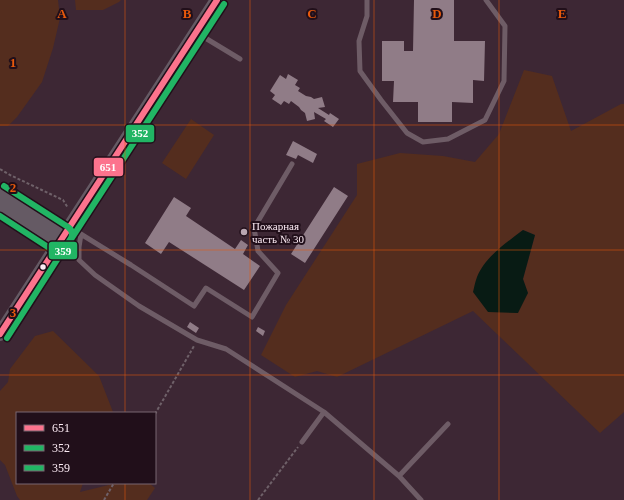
<svg xmlns="http://www.w3.org/2000/svg" width="624" height="500" font-family="Georgia,serif">
<rect width="100%" height="100%" fill="#3d2734"/>
<path fill="#542d1e" fill-rule="evenodd" d="M0 0H58L60 18 53 48 42 82 17 117 8 126H0Z
M75 0H121L119 2 103 10H76Z
M524 70 552 76 571 131 621 104H624V412L600 433 473 311 337 377 317 371 295 377 261 355 286 305 357 195V164L400 153 443 156 475 162 499 134ZM523 230 535 235 523 279 528 294 485 263 502 247Z
M191 119 214 135 186 179 162 163Z
M53 331 99 376 113 412 17 413V483H83L80 492 117 483H149L155 488 147 500H20L17 496 5 465 0 460V391L8 382 10 369 35 336Z"/>
<path fill="#081b14" d="M523 230 535 235 523 279 528 293 518 313 488 312 473 292C474 288 475 282 477 277 485 257 506 243 523 230Z"/>
<path fill="#907c87" d="M414 0H454V41H485L484 81 473 80V103L452 102V122H418V102H393L394 81H382V41H404V51H413Z
M288 74 298 80 295 85 300 88 298 91 306 96 311 97 314 99 322 97 325 107 318 108 329 115 330 113 339 119 333 127 324 121 326 119 314 112 315 119 307 121 305 113 301 110 299 107 291 101 289 104 284 101 281 105 272 99 275 95 270 91 280 75 286 79Z
M293 141 317 154 313 163 298 155 296 159 286 155Z
M334 187 348 196 305 263 291 254Z
M174 197 191 208 186 216 235 249 241 240 248 245 243 254 260 266 244 290 169 242 161 254 145 243Z
M190 322 199 328 196 333 187 327Z
M258 327 265 331 263 336 256 331Z"/>
<g fill="none" stroke-linecap="round" stroke-linejoin="round">
<path stroke="#6f6169" stroke-width="2" stroke-dasharray="3 2" stroke-linecap="butt" d="M0 169 10 175 63 200 68 208
M155 414 194 346
M104 500 114 483
M258 500 298 447"/>
<path stroke="#6e5c66" stroke-width="5" d="M367 0V16L359 41 360 71 381 100 407 133 423 142 448 139 485 120 504 81 505 26 486 0
M197 33 240 59
M71 228 131 265 194 306 206 288 252 317 278 273 258 251 254 228 292 164
M81 234 79 247V260L95 275 139 306 197 340 226 349 324 412 399 476 421 500
M302 442 324 412
M399 476 448 424"/>
<path stroke="#655a64" stroke-width="14" d="M0 193 64 234
M0 206 58 244
M0 334 217 0"/>
<defs>
<path id="bus-1" d="M0 334 217 0"/>
<path id="bus-2" d="M0 216 54 251 59 252 64 250 224 4"/>
<path id="bus-3" d="M4 186 68 227C72 230 73 234 71 238L7 338"/>
</defs>
<use href="#bus-1" stroke="#210f1a" stroke-width="9"/>
<use href="#bus-2" stroke="#210f1a" stroke-width="9"/>
<use href="#bus-3" stroke="#210f1a" stroke-width="9"/>
<use href="#bus-1" stroke="#fc738d" stroke-width="6"/>
<use href="#bus-2" stroke="#21b564" stroke-width="6"/>
<use href="#bus-3" stroke="#21b564" stroke-width="6"/>
</g>
<path fill="none" stroke="#e8590c" stroke-width="1" stroke-opacity="0.55" d="M125 0V413M250 0V500M374 0V500M499 0V500M0 125H624M0 250H624M0 375H624M125 483V500"/>
<circle fill="#b9a6b1" stroke="#210f1a" stroke-width="1.5" cx="244" cy="232" r="4"/>
<circle fill="#fcebf4" stroke="#210f1a" stroke-width="1.5" cx="43" cy="267" r="3.5"/>
<g text-anchor="middle" stroke-width="4" stroke-linejoin="round" paint-order="stroke">
<g font-size="11" fill="#fcebf4" stroke="#210f1a" text-anchor="start">
<text x="252" y="230">Пожарная<tspan x="252" dy="13">часть № 30</tspan></text>
</g>
</g>
<g font-size="13" text-anchor="middle" font-weight="bold" fill="#e8590c" stroke="#210f1a" stroke-width="4" stroke-linejoin="round" paint-order="stroke">
<text x="62" y="18">A</text>
<text x="187" y="18">B</text>
<text x="312" y="18">C</text>
<text x="437" y="18">D</text>
<text x="562" y="18">E</text>
<text x="13" y="67">1</text>
<text x="13" y="192">2</text>
<text x="13" y="317">3</text>
</g>
<g stroke="#210f1a" stroke-width="1.5">
<rect x="125" y="124" width="30" height="19" rx="4" fill="#21b564"/>
<rect x="93" y="157" width="31" height="20" rx="4" fill="#fc738d"/>
<rect x="48" y="241" width="30" height="19" rx="4" fill="#21b564"/>
</g>
<g font-size="11" text-anchor="middle" font-weight="bold" fill="#fff">
<text x="140" y="137">352</text>
<text x="108" y="171">651</text>
<text x="63" y="255">359</text>
</g>
<rect x="16" y="412" width="140" height="72" fill="#210f1a" stroke="#796771"/>
<rect x="24" y="425" width="20" height="6" fill="#fc738d" stroke="#796771"/>
<text x="52" y="432" font-size="12" fill="#fcebf4">651</text>
<rect x="24" y="445" width="20" height="6" fill="#21b564" stroke="#796771"/>
<text x="52" y="452" font-size="12" fill="#fcebf4">352</text>
<rect x="24" y="465" width="20" height="6" fill="#21b564" stroke="#796771"/>
<text x="52" y="472" font-size="12" fill="#fcebf4">359</text>
</svg>
